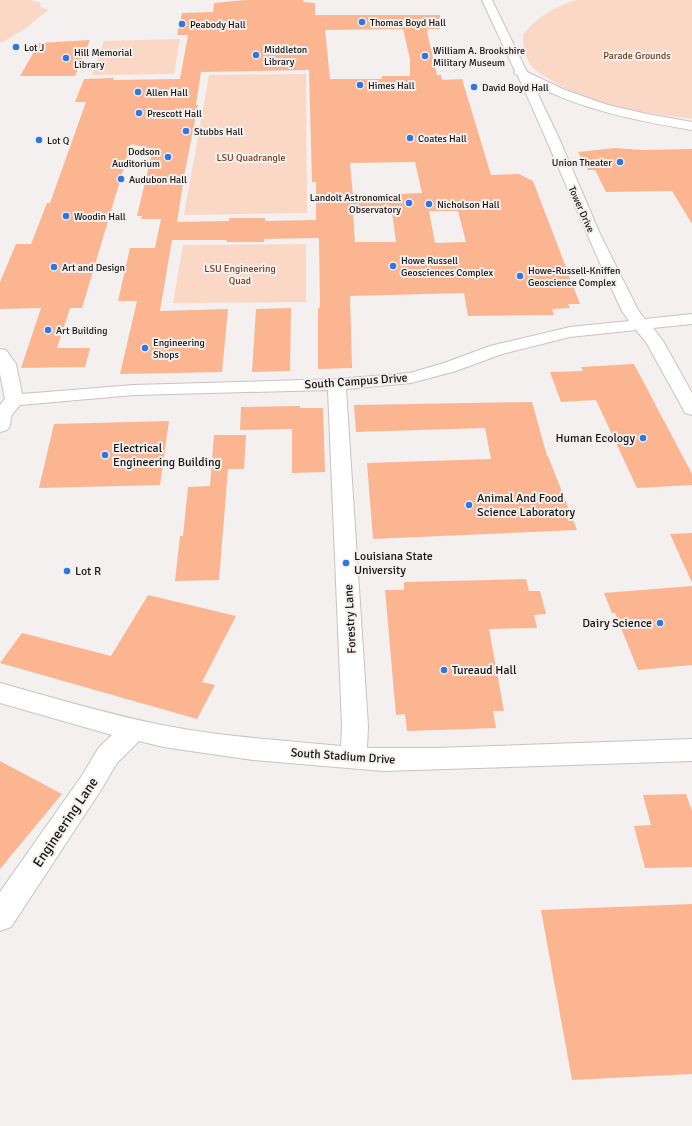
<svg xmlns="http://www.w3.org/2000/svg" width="692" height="1126" font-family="Signika,sans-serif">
<rect width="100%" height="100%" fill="#f4f0ef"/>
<path fill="#fbd7c5" d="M0 0H30L41 3 40 7 48 10 26 28 3 42H0Z
M576 0H692V119C644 113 591 106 549 79 545 76 538 73 534 69 525 59 523 47 523 35 538 16 553 8 576 0Z
M180 39 174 74 92 75 104 41Z
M306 74 307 213 184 215 209 75Z
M306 244V302L173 303 183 245Z"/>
<path fill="#fbb591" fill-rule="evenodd" d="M245 0H303V2L315 3V15H440V29H427L428 32H427L437 75H441L442 80 462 79 491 175 519 174 533 181 580 304H568L570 308 552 309 554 315 468 316 464 293 350 296 352 368 318 369V308H320L319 238 264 239V242H226L227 240H172L160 311 228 309 222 372 120 374 137 301H118L130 248H155L161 219H141L142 216H137L153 149 131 144 82 308H70L57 348H90L85 367 21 368 41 308 0 309V282L16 244H31L47 203H50L86 102H75L84 79 114 78 113 80 180 79 188 35H177L182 13 213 12 214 3ZM403 29 410 59V76H382V79H330L325 30ZM309 70 312 182H316V220L265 221V218H229V221L177 222 185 171 198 105H196L201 72ZM415 162 422 193 353 196 350 163ZM429 211H458L466 242 435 243ZM353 212H392L396 242H355Z
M90 40 75 76H20L39 43Z
M615 148 642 150 692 149V224L672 191 606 192 595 170H588L578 152Z
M291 308 290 371 252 372 256 309Z
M634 364 692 474V485L637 488 596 400 561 402 550 372 583 371 581 367Z
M532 402 547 456H548L577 530 373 539 367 463 491 459 485 428 356 432 354 405Z
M300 406V408H323L325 472 292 473V429L240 430 241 407Z
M169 421 160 485 39 488 54 424Z
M214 435H246L244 469H228L219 580 175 581 180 536H183L188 487 210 486Z
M692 533V583L670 534Z
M526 579 529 591H540L546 614 534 615 537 628 489 629 504 711H493L496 728 407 731 405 714 396 715 385 590H404V582Z
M692 586V665L638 670 615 613H612L604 593Z
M148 595 236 616 202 682 215 685 197 719 0 663 22 633 111 656Z
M0 761 62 794 0 869Z
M686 794 692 811V867L645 868 634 826 651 825 643 795Z
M692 904V1074L572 1080 541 910Z"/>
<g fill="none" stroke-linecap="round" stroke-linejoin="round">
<defs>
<path id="minor" d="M482 0H492L527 72 565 90 608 105 647 114 692 122V130C638 121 582 110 533 84L558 136 600 234 638 310 645 319 692 314V324L653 328 663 341 692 393V415L685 413 683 409 646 342 636 330 570 337 502 354 456 371 411 383 346 389 368 726 367 748H437L692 739V761L383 771 253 760 163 747 139 741 117 763 101 790 11 927 0 931V892L83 774 99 747 112 735 0 703V683C54 698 107 714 162 725 221 737 281 740 341 746L342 726 328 390 134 395 20 405 11 416 10 426 7 430 0 432V405L5 399 0 374V349L6 350 16 364 22 394 134 385 337 379 410 373 444 363 490 346 570 327 629 321 622 311C585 233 554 154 518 76L514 73 515 71Z"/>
</defs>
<use href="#minor" stroke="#c7c3c2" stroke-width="2"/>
<use href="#minor" fill="#fff" fill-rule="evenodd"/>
</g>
<g fill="#2e76e3" stroke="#f4f0ef" stroke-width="1.5">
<circle cx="362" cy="22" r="4"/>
<circle cx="182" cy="24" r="4"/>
<circle cx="16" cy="47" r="4"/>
<circle cx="256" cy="55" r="4"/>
<circle cx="425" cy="56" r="4"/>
<circle cx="66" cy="58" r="4"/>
<circle cx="360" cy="85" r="4"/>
<circle cx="474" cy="87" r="4"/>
<circle cx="138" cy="92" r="4"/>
<circle cx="139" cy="113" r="4"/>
<circle cx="186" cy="131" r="4"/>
<circle cx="410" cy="138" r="4"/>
<circle cx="39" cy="140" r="4"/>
<circle cx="168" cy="157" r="4"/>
<circle cx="620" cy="162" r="4"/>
<circle cx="121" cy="179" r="4"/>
<circle cx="409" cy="203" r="4"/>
<circle cx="429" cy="204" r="4"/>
<circle cx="66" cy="216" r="4"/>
<circle cx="393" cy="266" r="4"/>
<circle cx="54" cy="267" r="4"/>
<circle cx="520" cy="276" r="4"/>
<circle cx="48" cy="330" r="4"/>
<circle cx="145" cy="348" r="4"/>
<circle cx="643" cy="438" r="4"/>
<circle cx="105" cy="455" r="4"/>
<circle cx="469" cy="505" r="4"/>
<circle cx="346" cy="563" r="4"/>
<circle cx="67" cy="571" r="4"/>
<circle cx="660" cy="623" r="4"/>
<circle cx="444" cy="670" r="4"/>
</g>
<g text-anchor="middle" stroke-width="4" stroke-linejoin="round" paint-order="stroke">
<g font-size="10" fill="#171615" stroke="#f4f0ef" text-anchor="start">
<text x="370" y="26">Thomas Boyd Hall</text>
<text x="190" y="28">Peabody Hall</text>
<text x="24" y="51">Lot J</text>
<text x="264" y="53">Middleton<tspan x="264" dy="12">Library</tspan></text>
<text x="433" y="54">William A. Brookshire<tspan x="433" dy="12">Military Museum</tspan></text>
<text x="74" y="56">Hill Memorial<tspan x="74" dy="12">Library</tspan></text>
<text x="368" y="89">Himes Hall</text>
<text x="482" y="91">David Boyd Hall</text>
<text x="146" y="96">Allen Hall</text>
<text x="147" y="117">Prescott Hall</text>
<text x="194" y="135">Stubbs Hall</text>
<text x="418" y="142">Coates Hall</text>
<text x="47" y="144">Lot Q</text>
<text x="160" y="155" text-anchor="end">Dodson<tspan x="160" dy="12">Auditorium</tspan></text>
<text x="612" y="166" text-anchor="end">Union Theater</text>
<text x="129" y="183">Audubon Hall</text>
<text x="401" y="201" text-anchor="end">Landolt Astronomical<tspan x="401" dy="12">Observatory</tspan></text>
<text x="437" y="208">Nicholson Hall</text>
<text x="74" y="220">Woodin Hall</text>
<text x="401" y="264">Howe Russell<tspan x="401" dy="12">Geosciences Complex</tspan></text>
<text x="62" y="271">Art and Design</text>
<text x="528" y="274">Howe-Russell-Kniffen<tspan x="528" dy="12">Geoscience Complex</tspan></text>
<text x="56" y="334">Art Building</text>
<text x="153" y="346">Engineering<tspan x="153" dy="12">Shops</tspan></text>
</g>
<g font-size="10" fill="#733c1c" stroke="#f4f0ef">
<text x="637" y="59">Parade Grounds</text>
<text x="251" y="161">LSU Quadrangle</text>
<text x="240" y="272">LSU Engineering<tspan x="240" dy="12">Quad</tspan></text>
</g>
<g font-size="10" fill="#171615" stroke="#f4f0ef">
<text transform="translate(582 209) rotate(66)" y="4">Tower Drive</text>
</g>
<g font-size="12" fill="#171615" stroke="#f4f0ef">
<text transform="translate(356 381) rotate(-4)" y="4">South Campus Drive</text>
<text transform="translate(350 619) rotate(-93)" y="4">Forestry Lane</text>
<text transform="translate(343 756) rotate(4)" y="4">South Stadium Drive</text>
</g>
<g font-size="12" fill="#171615" stroke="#f4f0ef" text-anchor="start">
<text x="635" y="442" text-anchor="end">Human Ecology</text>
<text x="113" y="452">Electrical<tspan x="113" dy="14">Engineering Building</tspan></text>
<text x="477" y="502">Animal And Food<tspan x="477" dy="14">Science Laboratory</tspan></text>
<text x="354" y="560">Louisiana State<tspan x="354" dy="14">University</tspan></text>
<text x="75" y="575">Lot R</text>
<text x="652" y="627" text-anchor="end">Dairy Science</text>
<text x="452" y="674">Tureaud Hall</text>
</g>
<g font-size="14" fill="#171615" stroke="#f4f0ef">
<text transform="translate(65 822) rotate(-56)" y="5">Engineering Lane</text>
</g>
</g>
</svg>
